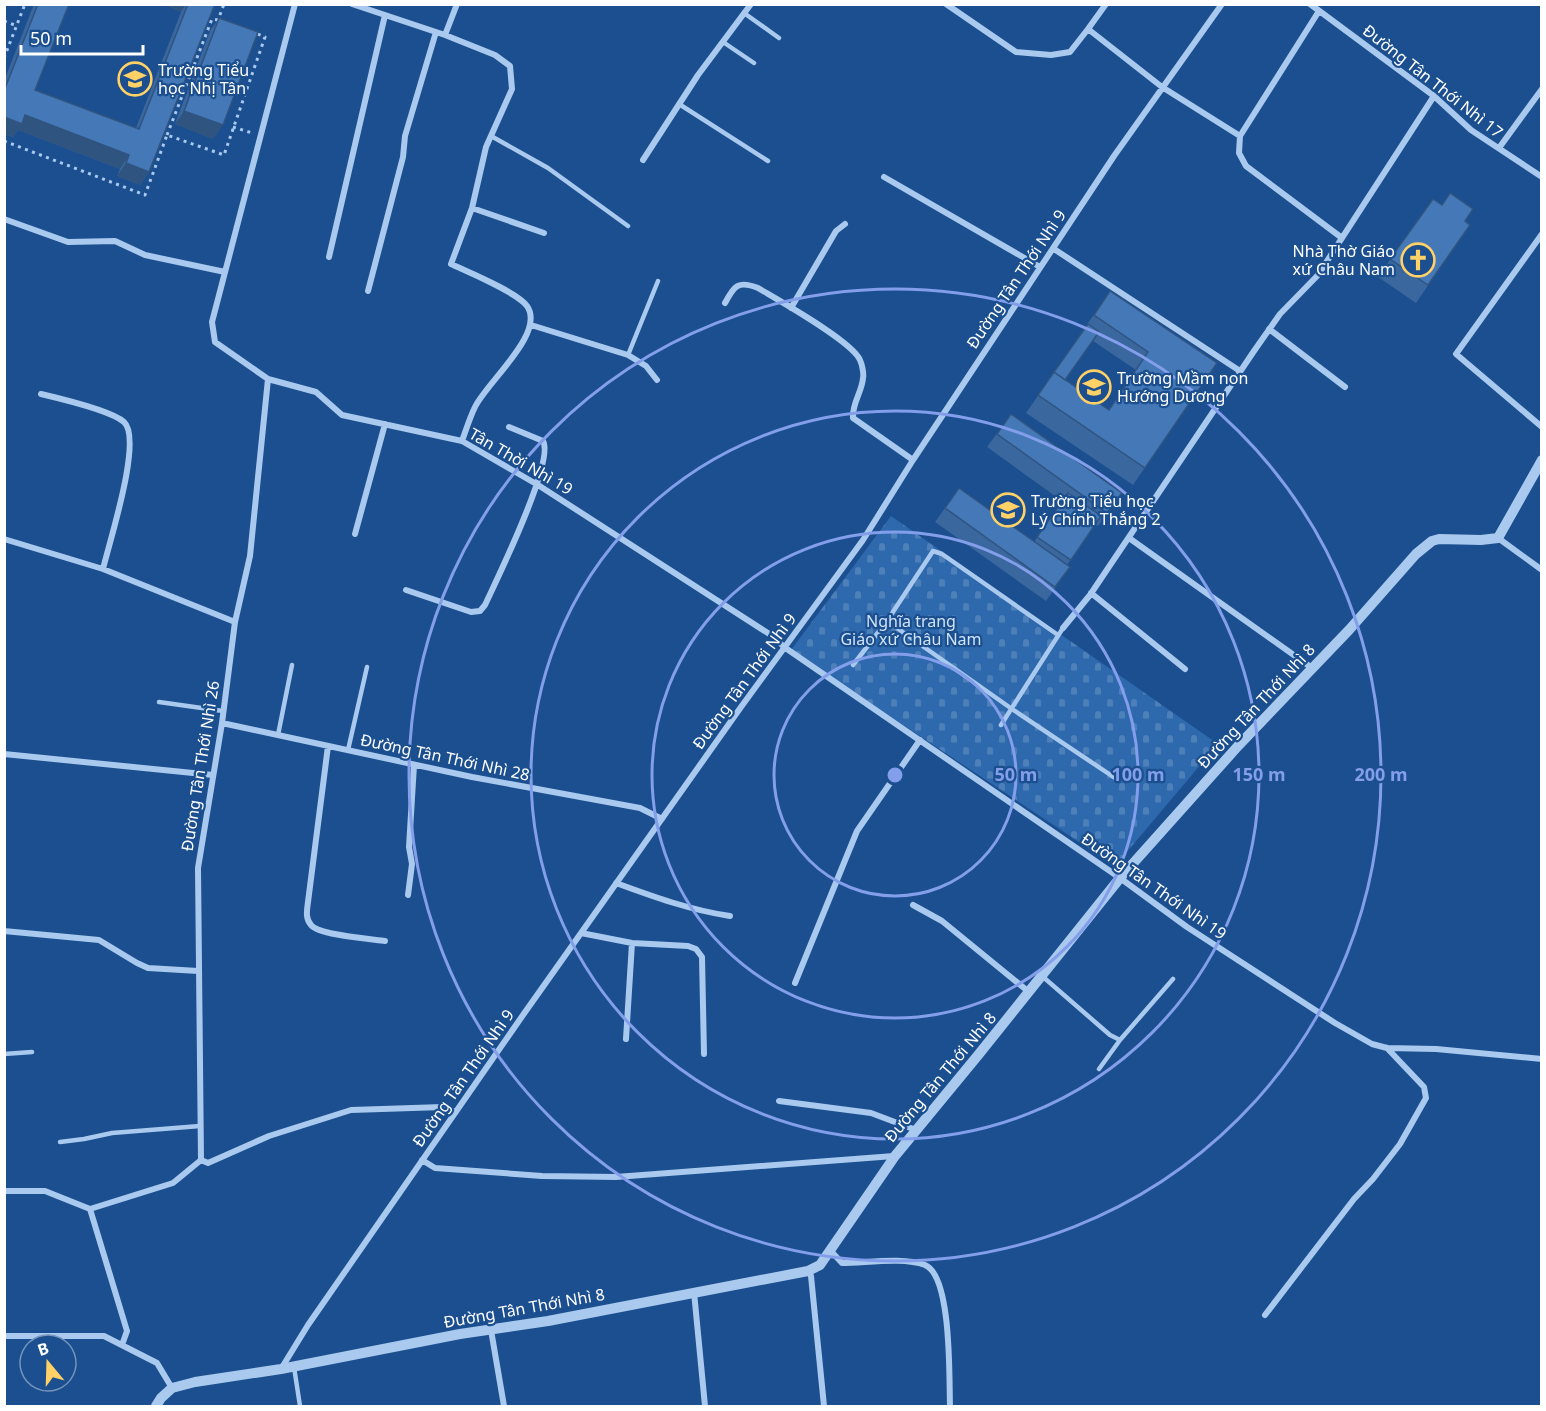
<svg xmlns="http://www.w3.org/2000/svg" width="1546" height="1411" font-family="'Noto Sans',sans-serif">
<defs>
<pattern id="cemetery-stones" width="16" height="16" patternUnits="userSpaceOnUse" patternTransform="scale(1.5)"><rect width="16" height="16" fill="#2e69ad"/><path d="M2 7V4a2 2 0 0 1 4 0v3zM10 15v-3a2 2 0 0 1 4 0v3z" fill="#4d80b9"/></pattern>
</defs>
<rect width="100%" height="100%" fill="#1b4f8f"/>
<path fill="url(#cemetery-stones)" d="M891 516 1218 744 1115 866 791 650Z"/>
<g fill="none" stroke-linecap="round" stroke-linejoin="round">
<path stroke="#a9c9ee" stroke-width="3" stroke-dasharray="3 4.5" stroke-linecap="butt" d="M4 21 17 26
M220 21 218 20 224 4
M4 58 25 4
M233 127 252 133
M167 135 212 19 218 20
M4 141 145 195 167 135 224 155 265 37 255 33"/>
<path stroke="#a9c9ee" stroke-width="4.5" d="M744 13 779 38
M723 42 754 63
M679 104 768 161
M491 136 548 168 628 226
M628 355 658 281
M887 621 1012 709 1115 778
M853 665 887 621 933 551 942 554 1058 635
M159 702 223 711
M1001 725 1063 628
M278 735 292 665
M348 750 367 667
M1042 976 1110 1035 1120 1040 1173 979
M4 1054 32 1052
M1099 1069 1120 1040
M60 1142 84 1139 112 1133 200 1126
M294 1367 300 1406"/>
<path stroke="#a9c9ee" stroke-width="6" d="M295 4 212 322 215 342 268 379 316 392 342 415 462 441 538 485 774 637 784 647 1120 878 1187 927 1335 1023 1372 1044 1387 1048 1436 1049 1542 1059
M352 4 445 35 495 55 510 66 512 89 486 147 472 208 451 264C468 272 517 292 527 306 546 333 487 382 475 407 470 417 466 430 462 441
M946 4 1016 52 1051 55 1070 52 1088 29 1162 87 1240 136
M1310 4 1434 96 1471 130 1542 177
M1088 29 1106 4
M445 35 457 4
M1240 136 1239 153 1246 166 1342 238
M1240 136 1319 11
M1499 148 1542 89
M643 160 698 75 751 4
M884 177 1040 267
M472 208 544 233
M4 219 68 242 115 241 145 255 225 272
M1542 234 1456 354 1542 427
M1054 249 1240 371
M329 257 385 15
M368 291 403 157 405 136 436 32
M725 303C734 286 738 280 758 288 778 300 852 341 860 360 862 364 864 374 863 378 862 392 852 403 853 418L913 460
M791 308 836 231 845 224
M531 325 628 355 646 366 657 380
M1269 329 1345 387
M41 394C58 398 112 411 124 422 143 439 109 543 103 569
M355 534 385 424
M1129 538 1312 668
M1498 538 1542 570
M4 539 103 569 235 622
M406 590 471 612 480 611 485 605C497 579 555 461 543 441L509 427
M1091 593 1185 669
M1063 628 1090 595 1254 351 1280 314 1318 275 1434 96
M222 723 472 777 640 808 662 819
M328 746 308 902C307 910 305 918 311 925 318 935 371 939 385 941
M4 754 213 775
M616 883C654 897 690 910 730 916
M408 895 412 864 409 847 414 765
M913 905 942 921 1029 992
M4 931 99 940 137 963 148 968 198 971
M581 933 632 943 688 946 696 949 702 957 704 1054
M795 983 857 831 920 740
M626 1039 632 943
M779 1101 871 1113 916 1130
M201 1160 198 868 222 723 235 622 250 556 268 379
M201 1160 208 1163 269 1136 351 1110 443 1107 456 1112
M422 1160 435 1168 542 1176 616 1177 894 1156
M4 1191H45L90 1209 127 1331 122 1345
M90 1209 173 1183 201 1160
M830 1250 842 1263C866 1263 903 1257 925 1265 952 1276 949 1379 950 1406
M808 1271 811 1276 824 1406
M694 1292 705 1406
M1265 1315 1354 1199 1373 1179 1400 1144 1426 1098 1424 1087 1387 1048
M491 1330 504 1406
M4 1336H104L157 1363 172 1388
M281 1369 308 1325 523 1015 741 707 863 540 913 460 1114 156 1222 4"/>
<path stroke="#a9c9ee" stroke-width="10" d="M156 1406 161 1398 172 1388 195 1382 281 1369 460 1334 548 1321 808 1271 820 1265 895 1156 979 1054 1120 878 1238 746 1349 630 1416 554 1432 541 1439 539 1481 540 1498 538 1542 460"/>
</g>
<path fill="#3a679d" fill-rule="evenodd" d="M34 4H69L35 90 136 128 181 12 163 4H215L149 172 140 185 117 176 120 169 18 130 13 137 4 134V81Z
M219 18 213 139 175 124 210 31Z
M1433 199 1470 225 1416 303 1378 277Z
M1110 291 1217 363 1133 485 1026 413ZM1093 341 1136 370 1109 410 1065 380Z
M1011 414 1122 493 1098 526 1095 525 1067 565 1070 567 1046 601 935 522 959 488 1034 542 1062 501 987 447Z"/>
<path fill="#305480" d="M163 4H186L181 12Z
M184 111 223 125 213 139 175 124Z
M25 115 129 155 120 169 18 130 13 137 4 134V117Z
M126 163 149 172 140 185 117 176Z"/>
<path fill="#4478b7" stroke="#305480" stroke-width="1.5" d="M38 4H69L35 90 139 129 188 4H215L149 172 126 163 129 155 25 115 22 124 4 117V91Z
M219 18 258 32 223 125 184 111Z
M1450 193 1473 209 1465 221 1470 225 1428 285 1390 259 1433 199 1442 205Z
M1110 291 1217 363 1145 468 1038 395 1054 372 1109 410 1148 352 1094 315Z
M1088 324 1099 332 1065 380 1054 372Z
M1011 414 1122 493 1107 513 997 434Z
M959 488 1070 567 1055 587 945 508Z
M1068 493 1101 516 1071 560 1037 537Z"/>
<g fill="none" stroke="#839eea" stroke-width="3">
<circle cx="895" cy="775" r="121"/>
<circle cx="895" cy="775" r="243"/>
<circle cx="895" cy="775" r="364"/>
<circle cx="895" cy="775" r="486"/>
</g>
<defs>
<symbol id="school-ring" viewBox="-11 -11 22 22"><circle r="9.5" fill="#1b4f8f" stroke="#ffd166" stroke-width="1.5"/><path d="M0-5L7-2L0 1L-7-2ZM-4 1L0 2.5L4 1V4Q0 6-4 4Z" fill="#ffd166"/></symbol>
<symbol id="church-ring" viewBox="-11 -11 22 22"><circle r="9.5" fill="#1b4f8f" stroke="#ffd166" stroke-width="1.5"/><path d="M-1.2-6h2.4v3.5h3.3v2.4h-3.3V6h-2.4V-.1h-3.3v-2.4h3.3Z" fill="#ffd166"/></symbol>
</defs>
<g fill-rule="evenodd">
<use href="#school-ring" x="116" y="60" width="38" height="38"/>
<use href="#church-ring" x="1399" y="241" width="38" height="38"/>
<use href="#school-ring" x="1075" y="368" width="38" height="38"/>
<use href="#school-ring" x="989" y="491" width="38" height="38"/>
</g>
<g text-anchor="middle" stroke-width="4.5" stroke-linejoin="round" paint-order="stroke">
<g font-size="16" fill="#fff" stroke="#1b4f8f" text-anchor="start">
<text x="158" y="76">Trường Tiểu<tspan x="158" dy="18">học Nhị Tân</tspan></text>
<text x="1395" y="257" text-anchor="end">Nhà Thờ Giáo<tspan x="1395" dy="18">xứ Châu Nam</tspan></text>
<text x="1117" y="384">Trường Mầm non<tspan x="1117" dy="18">Hướng Dương</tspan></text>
<text x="1031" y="507">Trường Tiểu học<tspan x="1031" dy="18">Lý Chính Thắng 2</tspan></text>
</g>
<g font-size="16" fill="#fff" stroke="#1b4f8f">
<text transform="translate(1433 81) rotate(38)" y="6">Đường Tân Thới Nhì 17</text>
<text transform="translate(1016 279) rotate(-56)" y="6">Đường Tân Thới Nhì 9</text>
<text transform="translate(521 461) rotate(30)" y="6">Tân Thời Nhì 19</text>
<text transform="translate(744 681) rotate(-54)" y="6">Đường Tân Thới Nhì 9</text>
<text transform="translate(1256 706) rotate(-47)" y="6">Đường Tân Thới Nhì 8</text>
<text transform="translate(445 757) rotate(12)" y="6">Đường Tân Thới Nhì 28</text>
<text transform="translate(200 766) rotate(-81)" y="6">Đường Tân Thới Nhì 26</text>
<text transform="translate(1154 886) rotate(35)" y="6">Đường Tân Thới Nhì 19</text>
<text transform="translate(940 1077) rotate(-50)" y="6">Đường Tân Thới Nhì 8</text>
<text transform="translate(463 1078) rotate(-55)" y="6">Đường Tân Thới Nhì 9</text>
<text transform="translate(524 1308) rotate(-10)" y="6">Đường Tân Thới Nhì 8</text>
</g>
<g font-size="16" fill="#cfe3fa" stroke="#1b4f8f">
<text x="911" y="627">Nghĩa trang<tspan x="911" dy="18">Giáo xứ Châu Nam</tspan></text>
</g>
</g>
<circle cx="895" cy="775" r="9" fill="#839eea" stroke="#1b4f8f" stroke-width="3"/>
<g font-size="18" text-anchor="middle" font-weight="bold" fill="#839eea" stroke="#1b4f8f" stroke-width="4.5" stroke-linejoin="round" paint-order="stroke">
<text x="1016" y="781">50 m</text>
<text x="1138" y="781">100 m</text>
<text x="1259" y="781">150 m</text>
<text x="1381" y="781">200 m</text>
</g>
<rect width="1546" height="1411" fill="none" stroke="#ffffff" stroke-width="12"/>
<g transform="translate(48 1363) rotate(341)"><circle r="28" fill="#1b4f8f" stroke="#7695bc" stroke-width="1.5"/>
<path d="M0-4.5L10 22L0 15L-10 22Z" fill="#ffd166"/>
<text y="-9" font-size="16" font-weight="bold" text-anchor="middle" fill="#ffffff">B</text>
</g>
<path d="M21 45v9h122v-9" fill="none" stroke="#ffffff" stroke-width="3"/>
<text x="30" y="45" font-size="18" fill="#ffffff" stroke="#1b4f8f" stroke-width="4.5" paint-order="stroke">50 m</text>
</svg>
